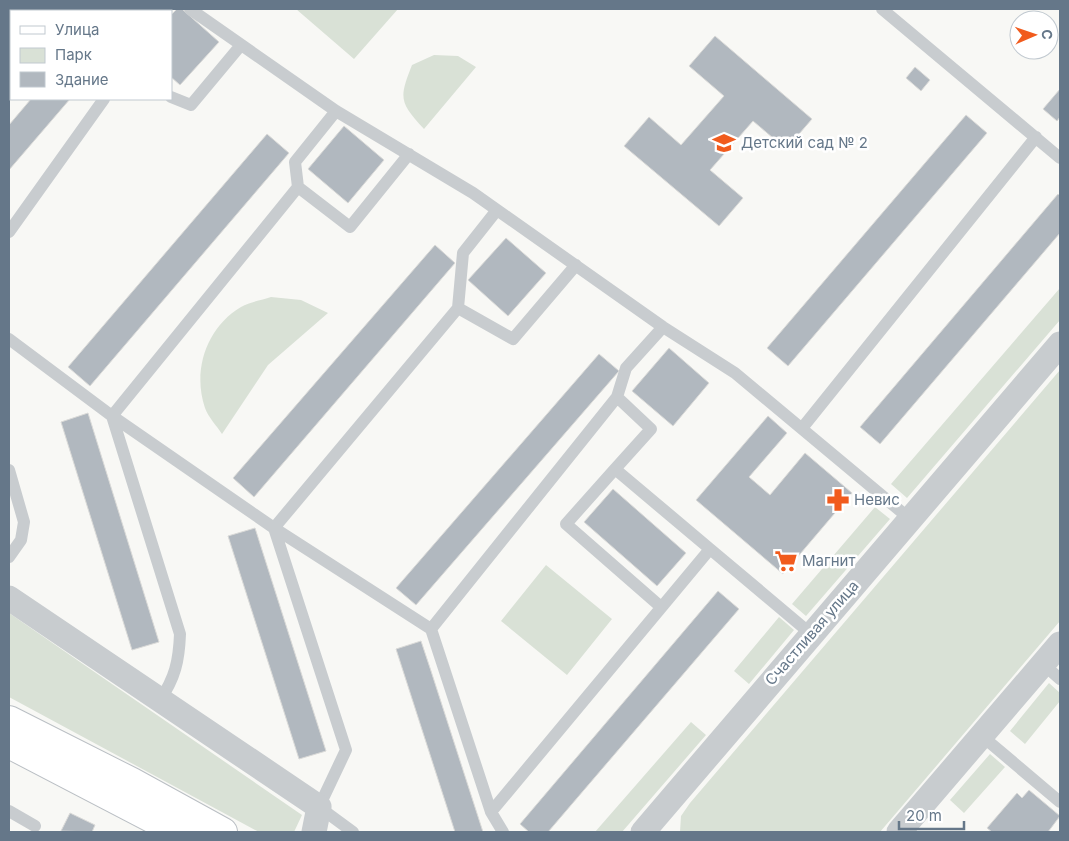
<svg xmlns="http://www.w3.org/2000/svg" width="1069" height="841" font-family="Inter,sans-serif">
<rect width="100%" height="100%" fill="#f8f8f5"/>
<path fill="#d9e1d6" d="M296 9H398L354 59Z
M434 55 458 56 476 67 424 129C399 102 399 98 412 65Z
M1060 288V320L907 498 891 484Z
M271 297 301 300 328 313 268 365 222 434C217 426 208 417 205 408 192 370 207 327 241 307 250 302 262 300 271 297Z
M1060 370V621L880 832H680L681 816 690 803Z
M875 507 890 519 806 616 792 604Z
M546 565 612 619 567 675 501 621Z
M9 613 302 815 294 832H259L9 697Z
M779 617 794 630 749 684 734 671Z
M1049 683 1060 693V701L1025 744 1010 731Z
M691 722 706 735 622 832H595Z
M990 754 1005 767 964 813 950 800Z"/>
<path fill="#b1b8bf" stroke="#dadad8" d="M177 9H182L219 42 180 85 171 77V15Z
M715 36 812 119 786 149 753 121 710 170 743 198 719 226 624 146 649 117 681 145 724 96 689 66Z
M915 67 930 80 921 91 906 78Z
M1060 89V117L1057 121 1043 109Z
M31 99H70L9 170V125Z
M966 115 987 133 788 366 767 348Z
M344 126 384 160 348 203 308 169Z
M267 134 289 153 90 386 68 367Z
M1058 194 1060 196V233L880 444 860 427Z
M506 238 546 273 508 316 468 280Z
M435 245 455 263 254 497 233 478Z
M669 348 709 383 673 426 632 391Z
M599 354 619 371 416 605 396 588Z
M88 413 159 642 132 650 61 422Z
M768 416 787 433 749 477 770 495 805 453 852 493 783 574 696 500Z
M613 489 686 553 657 586 584 522Z
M255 528 326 751 299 759 228 536Z
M718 591 739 609 548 832H529L520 824Z
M421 641 431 671 483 832H455L396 649Z
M1029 790 1060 816 1048 832H992L987 828 1017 793 1022 798Z
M70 813 95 825 92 832 61 831Z"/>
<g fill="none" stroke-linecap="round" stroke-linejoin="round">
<defs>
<path id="secondary" d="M9 720 132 782 223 832
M9 744 178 832"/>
</defs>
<use href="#secondary" stroke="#babfc4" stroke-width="30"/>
<path stroke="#c8cccf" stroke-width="12" d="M12 9 15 11 17 9
M190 9 336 111 473 193 663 327 735 373 910 519
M882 9 1060 158
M134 11 135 9
M171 97 191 105 241 45
M298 187 350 227 409 154
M9 232 104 99
M458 308 513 339 576 265
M9 339 112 416 274 528 431 629 491 812
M617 397 651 429 615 469 710 549
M803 427 1036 137
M615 469 566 524 661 607
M9 470 24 522 21 540 9 557
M431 629 617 397 626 368 663 327
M1043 664 1060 679
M160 700C175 678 179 661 180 634L112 416 298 187 295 162 336 111
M982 736 1060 802
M9 811 35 826
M353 832 319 807 346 750 274 528 458 308 463 253 497 210
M503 832 491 812 710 549 811 634"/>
<path stroke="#c8cccf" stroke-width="25" d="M9 598 319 807 314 832
M643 832 1060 344
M899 832 1060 644"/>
<use href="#secondary" stroke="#fff" stroke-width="28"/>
</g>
<defs>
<symbol id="school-bare" viewBox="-9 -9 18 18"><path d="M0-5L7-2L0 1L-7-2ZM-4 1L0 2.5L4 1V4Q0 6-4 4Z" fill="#f15b1d" stroke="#fff" stroke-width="2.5" paint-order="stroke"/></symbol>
<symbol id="pharmacy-bare" viewBox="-9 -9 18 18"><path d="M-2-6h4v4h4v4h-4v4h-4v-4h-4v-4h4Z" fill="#f15b1d" stroke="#fff" stroke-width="2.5" paint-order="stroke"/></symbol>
<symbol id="supermarket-bare" viewBox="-9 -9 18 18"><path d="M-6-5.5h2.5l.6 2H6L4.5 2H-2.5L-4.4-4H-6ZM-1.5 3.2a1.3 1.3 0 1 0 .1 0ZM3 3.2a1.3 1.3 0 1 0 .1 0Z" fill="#f15b1d" stroke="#fff" stroke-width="2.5" paint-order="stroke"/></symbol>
</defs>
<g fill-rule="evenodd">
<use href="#school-bare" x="708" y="127" width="32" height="32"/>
<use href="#pharmacy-bare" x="822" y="484" width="32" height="32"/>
<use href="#supermarket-bare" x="770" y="545" width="32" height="32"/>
</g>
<g text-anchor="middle" stroke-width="5" stroke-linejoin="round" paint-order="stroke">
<g font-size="15" fill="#657789" stroke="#fff" text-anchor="start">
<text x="741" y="148">Детский сад № 2</text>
<text x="854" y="505">Невис</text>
<text x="802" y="566">Магнит</text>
</g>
<g font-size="15" fill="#657789" stroke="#fff">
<text transform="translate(812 633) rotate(-49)" y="5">Счастливая улица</text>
</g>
</g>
<rect width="1069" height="841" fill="none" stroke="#657789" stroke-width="20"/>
<rect x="10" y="10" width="162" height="90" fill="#ffffff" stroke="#c1c9d0"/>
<rect x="20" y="26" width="25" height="8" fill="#ffffff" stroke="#c1c9d0"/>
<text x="55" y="35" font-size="15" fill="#657789">Улица</text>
<rect x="20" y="48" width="25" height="15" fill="#d9e1d6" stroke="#c1c9d0"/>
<text x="55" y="60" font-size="15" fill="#657789">Парк</text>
<rect x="20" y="72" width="25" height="15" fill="#b1b8bf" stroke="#c1c9d0"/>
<text x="55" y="85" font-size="15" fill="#657789">Здание</text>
<g transform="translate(1034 35) rotate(88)"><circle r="24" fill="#ffffff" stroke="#c1c9d0"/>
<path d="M0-4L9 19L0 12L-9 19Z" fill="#f15b1d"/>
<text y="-8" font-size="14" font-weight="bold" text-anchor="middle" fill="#657789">С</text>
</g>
<path d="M899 821v8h65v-8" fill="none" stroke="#657789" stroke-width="2.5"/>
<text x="906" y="821" font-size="15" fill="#657789" stroke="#ffffff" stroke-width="4" paint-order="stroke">20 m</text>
</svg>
